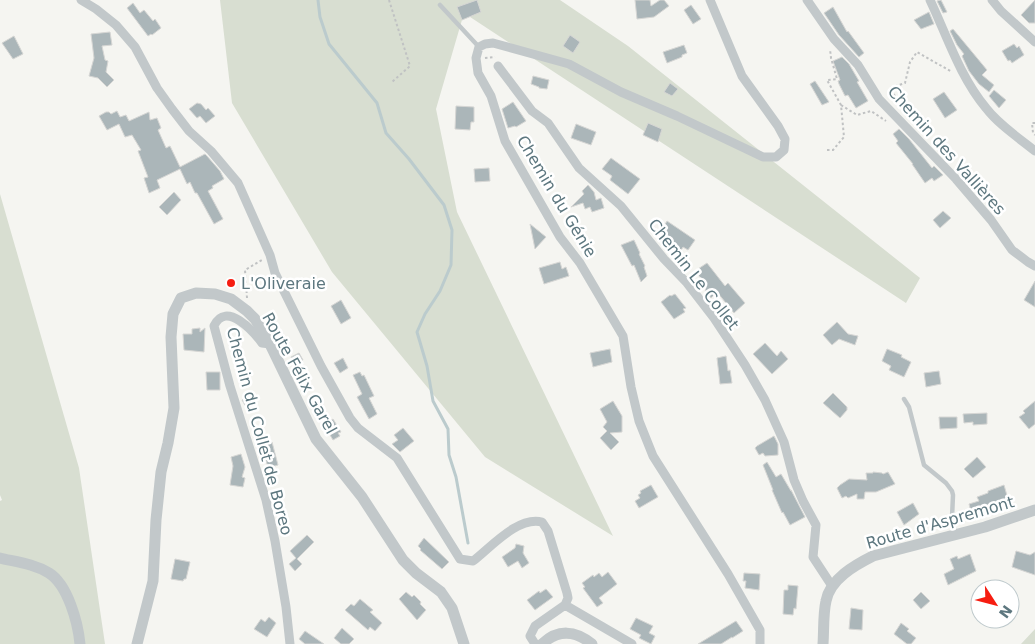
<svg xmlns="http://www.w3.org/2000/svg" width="1035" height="644" font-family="'DejaVu Sans',sans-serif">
<rect width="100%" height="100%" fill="#f5f5f1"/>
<path fill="#d8ded1" d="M220 0H560L628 46 920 278 906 303 464 13 436 109 457 212 613 536 485 457 332 272 232 103Z
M0 194 79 468 105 644H0V501L2 500 0 495Z
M1035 629V644H1021Z"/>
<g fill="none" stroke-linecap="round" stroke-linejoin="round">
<path stroke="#bbcbcd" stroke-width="3" d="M318 0 320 17 329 44 377 103 386 133 409 159 444 205 452 230 451 265 440 291 425 314 417 332 427 366 433 401 448 429 449 455 456 477 468 543"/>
</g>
<path fill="#abb6b9" stroke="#d6d6d4" d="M477 0 481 12 462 20 457 7Z
M635 0H650L651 6 660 0H664L669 6 654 17 637 19Z
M941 0 947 12 943 13 937 1Z
M1035 0V23H1029L1021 15Z
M133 3 140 13 144 10 153 21 155 19 161 28 152 35 151 34 148 36 127 8Z
M691 5 701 19 693 24 684 10Z
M833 7 847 32 848 31 864 53 859 57 839 35 824 13Z
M929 12 934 24 921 29 914 20Z
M953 29 987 70 982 75 994 85 989 92 979 84 969 71 962 56 964 54 957 45 950 31Z
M110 32 112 45 102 46 105 60 108 61 106 72 114 80 107 87 98 78 89 76 94 58 91 34Z
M570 35 580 42 573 53 563 46Z
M14 36 23 54 13 59 2 43Z
M1014 44 1017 48 1019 46 1024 55 1012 63 1010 60 1008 61 1002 51Z
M684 45 687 53 682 55V57L667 63 663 52Z
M842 57 849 64 859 81 857 82 868 101 856 108 848 95 845 96 839 84 838 81 840 80 833 61Z
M533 76 549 80 547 89 539 88V87L531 84Z
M815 81 829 102 822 105 810 84Z
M670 83 678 89 672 96 664 92Z
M994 90 1006 100 999 108 989 96Z
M944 92 957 110 945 118 933 99Z
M513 102 526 121 516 127 515 126 508 128 502 109Z
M197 103 201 104 206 110 208 108 215 116 206 123 200 116 197 118 189 109Z
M456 106 474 107V122H471L470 130 455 129Z
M117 111 120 117 126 115 129 121 149 112 150 120 157 118 161 128 158 130 166 148 170 146 180 167 205 154 207 156 220 171 224 179 212 186 213 188 208 191 223 219 214 224 197 193H195L190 182 187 184 180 169 157 180 160 188 149 193 144 178 148 177 138 151 141 150 132 135 125 137 119 124 107 130 99 116 106 112H109L111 114Z
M648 123 662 129 658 142 643 135Z
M576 124 596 132 591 145 571 138Z
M899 129 909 139 932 168 934 166 943 175 934 181 932 178 925 183 912 164H913L896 143 898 141 893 134Z
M611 158 640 179 628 194 610 180 612 176 602 169Z
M489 168 490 181 475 182 474 169Z
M588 185 594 192 596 200 601 198 604 208 592 212 590 207 585 209 583 203 571 207 584 194 582 191Z
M174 192 181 200 167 215 159 207Z
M943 211 951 218 940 228 933 220Z
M667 221 695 240 688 250 683 247 680 252 661 238 665 232 662 229Z
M530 224 546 237 535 249Z
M634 240 640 253 639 254 645 266 644 267 647 276 641 282 634 265 632 266 621 245Z
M560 262 562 269 566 267 569 276 544 284 539 268Z
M707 263 725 286 728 283 745 303 734 313 717 292 711 298 705 290 706 289 701 283 703 281 695 271Z
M1035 281V307L1024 300Z
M675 294 686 308 683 309 685 312 674 319 661 302 670 295 671 296Z
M341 300 351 318 341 324 331 306Z
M734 318 738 324 730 330 726 323Z
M837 322 848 334 858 336 855 345 839 339 832 345 823 335Z
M200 328V332L205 328 204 352 184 350 183 334H192V329Z
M765 343 777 356 781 351 788 359 772 374 753 354Z
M610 349 612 362 593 367 590 353Z
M887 349 902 355 901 357 911 362 904 377 889 370 891 366 882 361Z
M299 353 303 360 295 365 291 357Z
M726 356 728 371 730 370 732 383 720 384 717 358Z
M343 358 348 368 340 373 334 363Z
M939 371 941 384 926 387 924 373Z
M206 372H220V390H207Z
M360 372 362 376 364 375 374 396 369 398 377 414 369 419 357 397 362 394 353 375Z
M251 391 257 401 246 407 242 400 245 398 243 395Z
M833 393 847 407V410L840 418 823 403Z
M613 401 622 416V432L610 433 619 442 611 450 600 438 607 431 603 427 607 422 600 409Z
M1035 401V424L1029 429 1019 417 1025 413 1023 411Z
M987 413V424L973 425V422L964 423 963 414Z
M939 417H957V428L940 429Z
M333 419 341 432 338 433 340 436 333 440 324 425Z
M403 428 414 441 400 452 392 444 398 440 394 435Z
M774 436 778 444V455L765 456 763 453 759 455 755 448 757 446Z
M272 442 278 465 268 468 262 445Z
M241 454 245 467 242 477 245 478 243 487 230 485 233 466 231 457Z
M977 457 986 467 973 478 964 469Z
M767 462 776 477 781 474 791 491V490L805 517 790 525 783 512 782 513 772 490H773L763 465Z
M873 472 882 473 883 474 888 472 895 484 876 492H865L864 499H857V494L848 498 846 496 842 498 837 488 840 485 849 479 867 480 866 473H873Z
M651 485 658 497 639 508 635 501 640 498 638 495 641 493 640 491Z
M1004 485 1008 499 991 504 992 506 971 512 969 504 979 501 977 497 988 493V491Z
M913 503 919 514 904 525 897 512Z
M307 535 314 542 297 559 302 564 295 571 289 564 296 558 290 551Z
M424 538 449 562 442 569 420 550 421 549 418 546Z
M516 544 524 546 523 553 529 563 522 568 518 561 508 567 502 557 515 548Z
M1016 551 1030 555 1035 552V575L1012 567Z
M970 554 976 571 948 585 944 574 954 569 950 559 957 556 958 559Z
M175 559 190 562 186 579H184L183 581 171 579Z
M608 572 617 584 599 598 603 603 597 607 583 588 585 587 582 583 593 575 594 577 599 573 602 577Z
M744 573 760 574 759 590 745 588 746 581H743Z
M788 585 798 586 796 609 794 608 793 615 783 614 784 590H788Z
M546 589 553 597 535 610 527 600 539 591 540 593Z
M406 592 412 597 414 595 421 602 420 604 426 610 417 620 399 599Z
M921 592 930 601 921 609 913 600Z
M360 599 373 610 370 612 382 623 375 631 370 627 368 630 345 610 351 604 354 606Z
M851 608 863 610 862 630 849 629Z
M269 617 276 623 267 637 254 629 261 619 265 622Z
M636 618 653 626 649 633 655 636 651 644 639 638 641 635 630 629Z
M736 621 743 631 732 638V637L721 644H698Z
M901 623 909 629 907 631 916 638 911 644H907L894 634Z
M342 628 354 639 349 644H341L334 638Z
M305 631 324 644H305L299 639Z"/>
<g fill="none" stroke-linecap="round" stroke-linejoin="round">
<path stroke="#c0c2c3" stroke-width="2" stroke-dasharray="2.5 2.5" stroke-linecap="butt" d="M389 0 410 66 392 82
M485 58 495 57
M841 105 857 115 871 111 886 121
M903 109 890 88 905 83 910 62 917 52 952 72
M1035 123H1032L1033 133 1035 135
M827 150H833L844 137 841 105 827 80 837 79 831 58 830 49
M247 298 245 270 262 260"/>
<path stroke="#c2c8ca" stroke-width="4.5" d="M440 5 479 47
M904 399 909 407 924 465 946 483 952 491 953 495 952 518 955 534"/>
<path stroke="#c2c8ca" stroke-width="9" d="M81 0 96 9 116 25 135 47 157 88 172 109 189 131 211 151 238 183 270 255 275 273 321 366 350 418 358 428 397 458 460 559 473 561C491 547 518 516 542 522L548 531 567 593 568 598 565 605
M710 0 742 76 778 126 785 139 784 150 776 157H763L677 116 621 92 569 64 493 43 485 44 479 47 476 58 478 73 491 96 505 141 560 237 580 263 623 336 631 387 639 421 653 456 728 574 760 630V644
M807 0 834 39 858 65 879 99 956 179 991 220 1012 250 1028 262 1035 266
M930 0C947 36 960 77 986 108 999 125 1019 138 1035 151
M992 0 1001 11 1035 42
M498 66 532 111 548 123 579 168 621 206 664 259 687 283 714 318 745 365 765 400 784 442 794 480 803 501 816 525 813 557 832 586
M270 344 262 343C254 332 226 300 214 326L230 386 266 500 275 541 286 607 290 644
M535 644 530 636 535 626 565 605 632 644"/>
<path stroke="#c2c8ca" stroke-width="11" d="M0 558C17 562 34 564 49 573 68 585 78 623 80 644
M137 644 153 581 156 520 161 472 168 443 174 408 171 337 173 314 181 298 196 293 215 294 231 299 247 311 255 319 270 344 316 439 362 497 403 560 416 573 441 592 452 608 464 644
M542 644C558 629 575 630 592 644
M823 644C824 630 823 614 826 601 830 579 855 565 873 556L985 527 1035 510"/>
</g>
<circle fill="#f61d11" stroke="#fff" stroke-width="2" cx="231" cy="283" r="5"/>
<g text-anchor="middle" stroke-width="5" stroke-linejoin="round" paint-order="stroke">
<g font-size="16" fill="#5d777f" stroke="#fff">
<text transform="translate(947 150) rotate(48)" y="6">Chemin des Vallières</text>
<text transform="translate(557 196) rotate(59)" y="6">Chemin du Génie</text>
<text transform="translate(694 274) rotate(52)" y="6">Chemin Le Collet</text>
<text transform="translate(300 373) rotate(61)" y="6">Route Félix Garel</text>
<text transform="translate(260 431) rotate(75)" y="6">Chemin du Collet de Boreo</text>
<text transform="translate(940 522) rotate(-16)" y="6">Route d'Aspremont</text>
</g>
<g font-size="16" fill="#5d777f" stroke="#fff" text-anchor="start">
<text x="241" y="289">L'Oliveraie</text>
</g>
</g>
<g transform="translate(995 604) rotate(126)"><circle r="24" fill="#ffffff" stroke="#bec9cc"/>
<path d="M0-4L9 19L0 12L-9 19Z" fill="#f61d11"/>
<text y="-8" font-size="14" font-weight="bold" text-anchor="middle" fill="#5d777f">N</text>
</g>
</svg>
